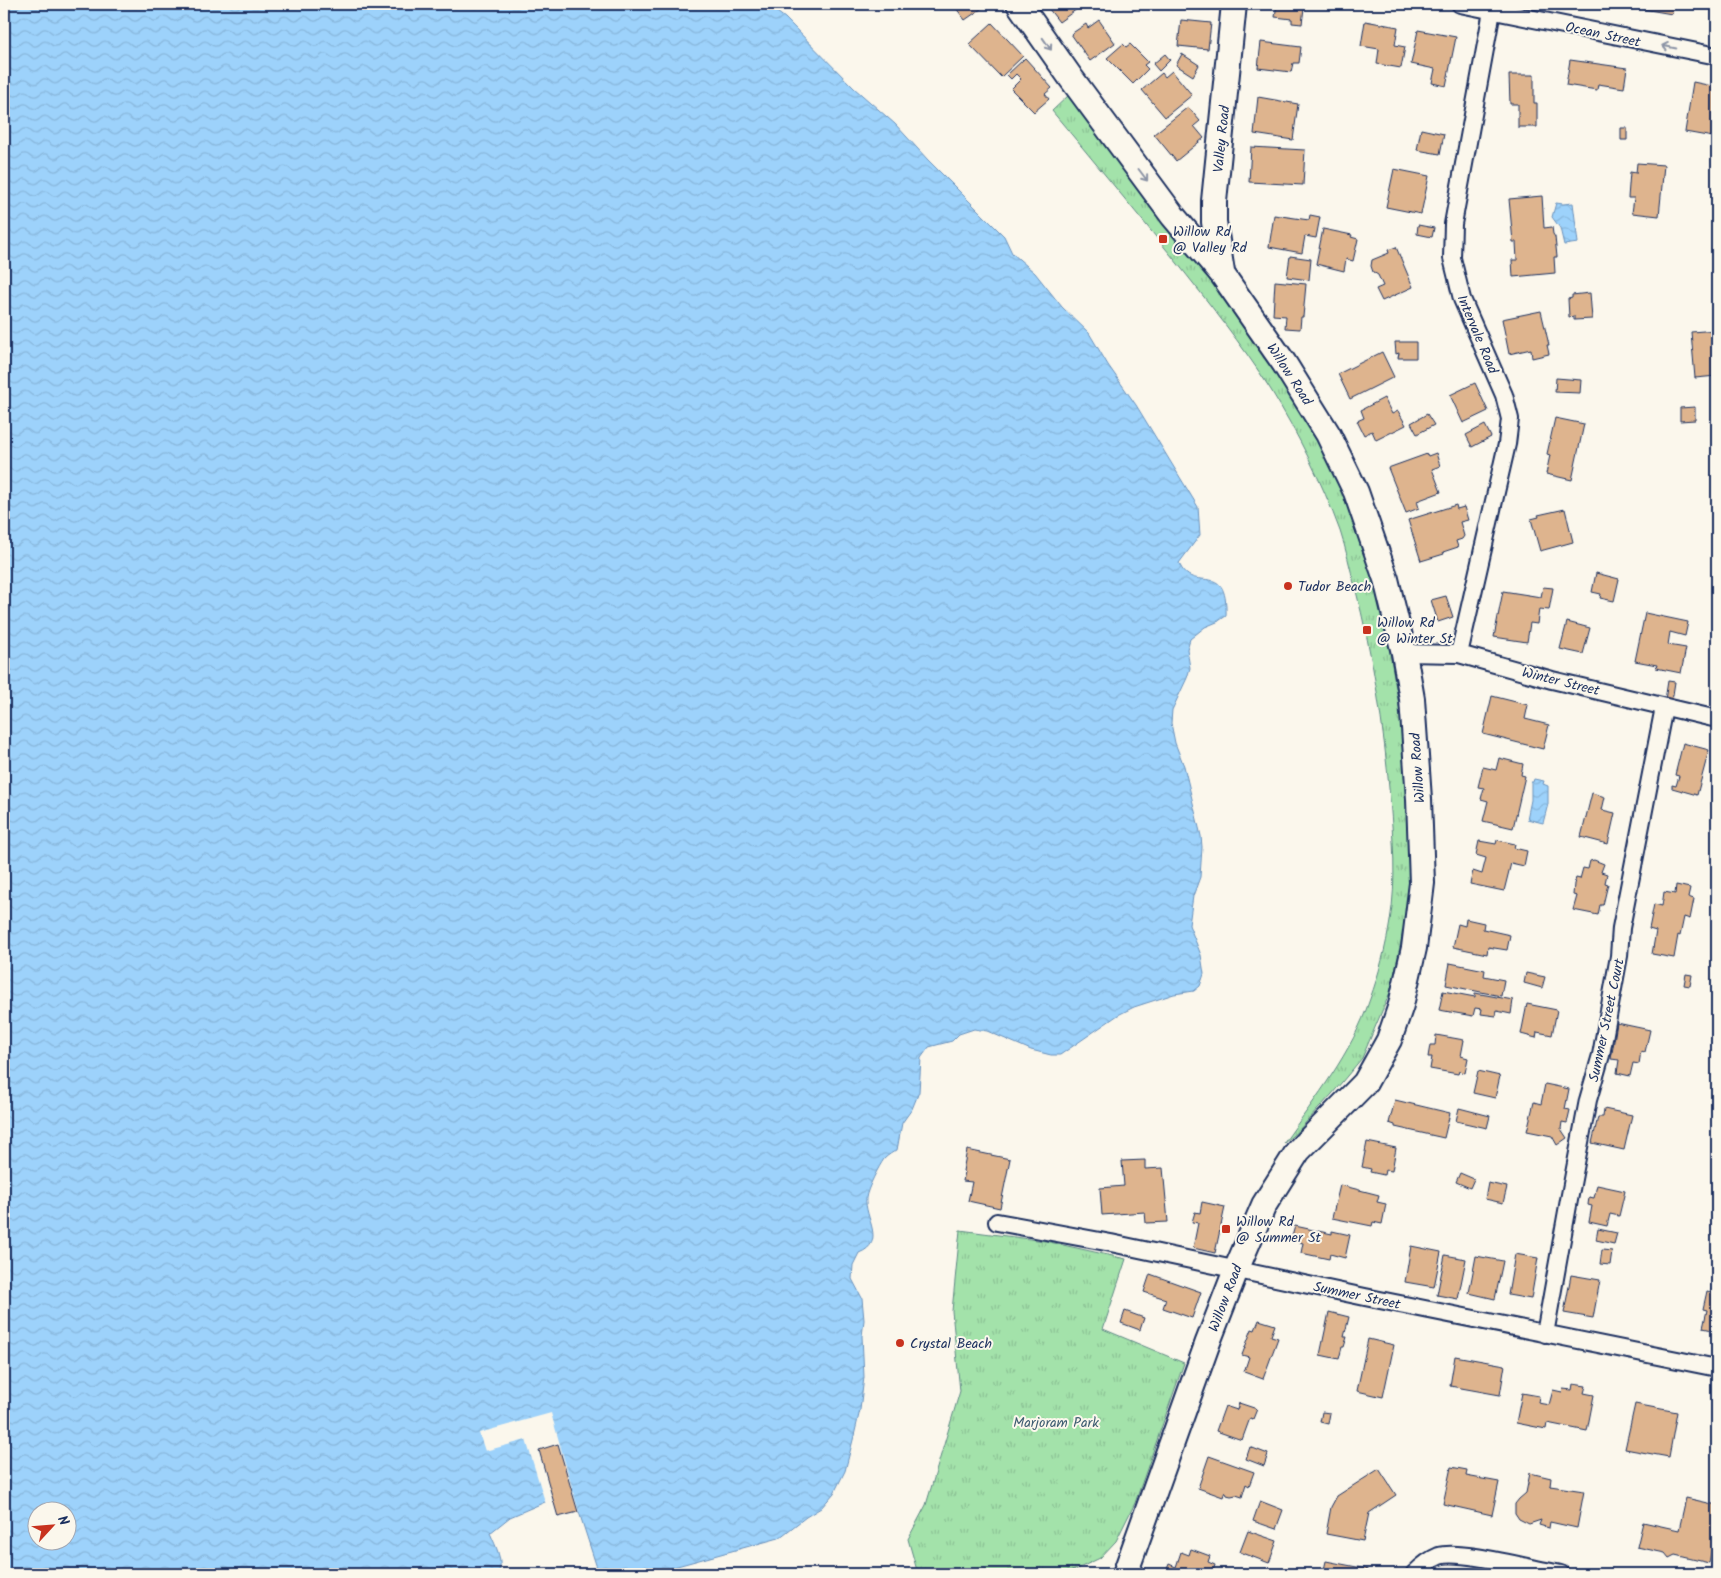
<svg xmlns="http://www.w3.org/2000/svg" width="1721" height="1578" font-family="Kalam,sans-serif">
<defs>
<pattern id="park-tufts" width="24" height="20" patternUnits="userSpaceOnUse" patternTransform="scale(1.25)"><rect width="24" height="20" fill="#a3e2aa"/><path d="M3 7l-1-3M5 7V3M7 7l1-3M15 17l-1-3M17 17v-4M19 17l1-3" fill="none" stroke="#8cc295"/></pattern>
<pattern id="water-waves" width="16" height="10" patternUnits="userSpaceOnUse" patternTransform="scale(1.25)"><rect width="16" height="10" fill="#9dd2fb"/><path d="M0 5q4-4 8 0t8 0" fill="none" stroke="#87b5da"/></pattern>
</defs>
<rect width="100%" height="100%" fill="#fbf7ec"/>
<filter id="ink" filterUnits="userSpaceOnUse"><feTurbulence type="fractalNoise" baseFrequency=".02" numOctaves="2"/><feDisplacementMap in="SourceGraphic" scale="10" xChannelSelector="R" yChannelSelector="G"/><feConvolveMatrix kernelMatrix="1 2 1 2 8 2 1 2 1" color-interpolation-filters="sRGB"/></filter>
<g filter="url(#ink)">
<path fill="url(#park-tufts)" stroke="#5f8884" d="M1070 94 1236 314 1294 399 1326 455 1346 496 1370 565 1385 624 1400 712 1408 786 1412 855 1404 927 1391 990 1362 1058 1332 1094 1298 1131 1284 1143C1316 1097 1352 1053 1370 999 1379 974 1386 947 1390 921 1397 880 1393 839 1390 799 1384 727 1373 656 1355 587 1350 568 1346 549 1340 531 1322 482 1298 434 1271 390 1242 344 1208 302 1174 259 1134 210 1093 160 1052 111Z
M960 1230 1045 1241 1126 1259 1103 1329 1184 1363 1135 1503 1116 1541 1100 1558 1075 1570 1049 1574H918L908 1539 926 1505 960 1391 952 1311Z"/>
<path fill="url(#water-waves)" stroke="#6991bc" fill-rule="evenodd" d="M4 4H766L785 18 854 88 895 124 928 160 1004 236 1012 253 1035 273 1062 307 1089 333 1108 365 1136 405 1198 507 1200 535 1179 563C1193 597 1228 556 1226 616L1217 622 1205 627 1190 639 1187 649 1190 668 1187 678 1172 710 1171 723 1175 743 1184 766 1201 836 1202 847 1200 877 1193 896 1189 925 1201 955 1204 974 1200 986 1194 991 1174 994 1134 1007 1118 1015 1060 1055H1051L1031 1050 987 1031 974 1029 959 1034 952 1041 929 1047 921 1058 919 1092 912 1109 902 1123 897 1150C893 1152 888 1155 884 1159 879 1166 867 1189 866 1198 864 1218 887 1242 859 1253L853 1265 852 1279 862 1298 864 1320 862 1336 864 1377 860 1410 853 1440 845 1471 834 1493 821 1508 806 1517 779 1538 648 1574H599L579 1512 545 1502 510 1517 490 1533C496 1547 503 1559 499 1574H4ZM38 1510H68V1540H38Z
M1556 203 1563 204 1573 203 1578 243 1564 245 1560 228 1552 217Z
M1534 779 1544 781 1543 784 1548 786V804L1543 823 1527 819 1531 800V782H1533Z"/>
<path fill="#fbf7ec" d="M551 1413 579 1512 551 1521 526 1440 485 1451 479 1433Z"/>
<path fill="#deb48e" stroke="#1b2f5e" d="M953 4H988L965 20Z
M1045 4H1073L1077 9 1059 22Z
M1277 4H1298L1297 7 1304 8 1302 24 1292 23V19L1275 17Z
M1644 4H1674L1672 14 1643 9Z
M1679 4H1710L1709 9Z
M1099 20 1115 43 1090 61 1071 34 1086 24 1088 28Z
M1181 20 1211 23 1208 49 1178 46Z
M1365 21 1398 27 1395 45 1405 47 1401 68 1377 64 1379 49 1361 46Z
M992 23 1023 56 1001 77 969 44Z
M1418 30 1456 37 1446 86 1432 83 1435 69 1411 64Z
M1261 42 1301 47 1299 63H1293L1291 72 1258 68Z
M1123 44 1126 47 1130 44 1148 62 1144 65 1148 69 1133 84 1107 58Z
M1165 54 1170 60 1159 71 1153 64Z
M1182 54 1199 65 1193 76 1176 65Z
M1025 58 1052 88 1045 94 1049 99 1034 112 1011 89 1021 79 1016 74 1011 79 1007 75Z
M1570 60 1627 68 1624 88 1598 84 1597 90 1566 85Z
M1172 71 1192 95 1165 117 1142 90 1162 73 1165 77Z
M1509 75H1534V103H1537V127H1518V104H1510Z
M1693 82 1717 87V115L1713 137 1685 132Z
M1258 97 1298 104 1293 140 1254 134Z
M1188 107 1200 121 1194 126 1204 138 1176 161 1154 134Z
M1621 128H1627V140H1621Z
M1421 129 1444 134 1440 154 1417 150Z
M1251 147 1305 150 1303 185 1249 182Z
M1637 163 1664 165 1659 216 1632 213 1634 198H1628L1630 172 1636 173Z
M1394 169 1429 176 1421 214 1386 207Z
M1542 196 1544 228 1552 227 1553 234 1555 237 1557 257H1554L1555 273 1513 277 1512 260H1517L1516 242H1513L1509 199Z
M1274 215 1309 220 1310 215 1320 217 1316 238 1305 236 1302 253 1269 247Z
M1418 225 1434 228 1432 237 1417 234Z
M1323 229 1352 235 1351 237 1358 239 1353 261 1346 259 1344 271 1316 264Z
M1396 247 1413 287 1382 301 1376 289 1383 286 1378 275 1373 272 1371 266 1372 260 1389 253 1388 250Z
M1290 256 1311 259 1309 280 1287 277Z
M1275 281 1306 284 1303 317H1301L1300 329 1285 328 1286 316 1273 315Z
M1590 293 1592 319 1574 320V316L1569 317 1568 299 1572 298V295Z
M1541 311 1549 345H1547L1549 354 1532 358 1531 349 1509 354 1502 319Z
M1717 330V376L1695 378 1691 332Z
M1395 342H1416V358H1398L1399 353 1396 354Z
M1382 352 1394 377 1350 399 1338 374Z
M1556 378 1581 380 1580 393 1555 392Z
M1475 383 1488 411 1463 423 1450 395Z
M1384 398 1392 414 1398 411 1406 425 1376 440 1372 431 1364 435 1357 421 1364 418 1361 410Z
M1695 407V420L1680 421V408Z
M1427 414 1434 425 1417 434 1411 423Z
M1555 418 1584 424 1572 480 1546 474 1550 455 1547 454Z
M1485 425 1491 437 1472 447 1466 435Z
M1436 453 1440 466 1432 469 1441 492 1417 501 1419 508 1406 513 1388 468 1427 454 1428 456Z
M1456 505 1457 509 1464 507 1468 520 1460 522 1464 536 1462 539 1456 541 1458 547 1443 552 1444 554 1421 561 1408 520Z
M1565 509 1573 542 1540 551 1531 519 1539 517 1538 515Z
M1596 573 1619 579 1614 601 1600 598 1601 594 1592 592Z
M1543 587 1553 588 1549 610 1539 609 1537 624 1530 623 1527 642 1494 637 1503 591 1541 597Z
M1446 596 1453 617 1438 622 1431 600Z
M1645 613 1688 622 1685 636 1670 632 1668 645 1686 648 1681 673 1656 668 1657 665 1635 661Z
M1567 622 1590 628 1583 654 1560 649Z
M1668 681 1675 682 1672 701 1665 700Z
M1492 696 1528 705 1525 719 1549 725 1543 749 1483 734Z
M1683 743 1709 750 1697 795 1672 788V785L1676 786 1679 776 1675 775Z
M1499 758 1523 764 1521 775 1525 776 1513 828 1483 821 1488 801 1481 799 1484 788 1478 787 1483 767 1496 770Z
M1592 793 1605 797 1602 810 1615 813 1608 844 1581 837Z
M1497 840 1515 844 1514 848 1527 851 1524 866 1511 863 1504 891 1470 884 1473 871 1482 874 1486 858 1476 855 1479 841 1496 844Z
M1594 860 1604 864 1601 872 1607 874 1605 883 1608 884 1603 905H1600L1598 915 1573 910 1577 896 1573 895 1574 884 1576 878 1580 879 1583 868 1588 869 1590 861Z
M1676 885 1690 888 1688 897 1694 899 1690 919 1684 917 1680 936 1678 935 1674 958 1652 954 1656 931 1649 929 1654 904 1662 906 1664 892 1675 894Z
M1466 919 1484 923 1483 929 1510 935 1507 950 1488 947 1487 954 1453 947 1458 924 1465 926Z
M1450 963 1485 970 1484 976 1504 980 1501 996 1446 985Z
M1526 973 1545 977 1542 988 1524 983Z
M1686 974 1692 975 1690 986 1684 985Z
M1443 991 1475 997V993L1513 1000 1511 1014 1497 1011 1496 1016 1481 1014 1482 1009 1475 1008 1473 1016 1439 1010Z
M1527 1004 1557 1010 1552 1035 1537 1032 1536 1038 1521 1034Z
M1617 1023 1650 1030 1645 1052 1641 1051 1639 1064 1633 1063 1630 1076 1617 1073 1619 1060 1611 1059Z
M1436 1035 1464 1040 1461 1056 1468 1058 1465 1073 1459 1071 1458 1074 1430 1069 1432 1057H1428L1430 1045H1435Z
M1478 1071 1500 1076 1495 1098 1473 1093Z
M1545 1084 1569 1089 1565 1109 1570 1110 1567 1123 1562 1122 1561 1129 1567 1138 1557 1145 1552 1136 1527 1131 1534 1102 1541 1104Z
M1395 1100 1450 1113 1444 1138 1395 1127V1125L1389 1123Z
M1459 1108 1490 1116 1487 1128 1456 1121Z
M1604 1109 1632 1115 1624 1150 1592 1143 1598 1117H1603Z
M1367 1142 1396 1148 1392 1171 1385 1170 1384 1175 1370 1172 1371 1169 1362 1167Z
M967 1150 1010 1159 1000 1208 968 1201 972 1182 963 1181 965 1172 963 1171Z
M1145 1160V1169L1163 1168 1168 1222 1146 1223 1145 1212 1102 1215 1100 1188 1124 1186 1122 1161Z
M1460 1173 1474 1179 1470 1188 1456 1182Z
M1488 1183 1507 1187 1503 1203 1485 1199Z
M1340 1185 1379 1195 1377 1202 1386 1204 1382 1224 1373 1222 1372 1226 1332 1218Z
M1597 1185 1625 1191 1619 1216 1610 1214 1607 1226 1589 1222 1592 1206 1588 1205 1589 1197 1594 1198Z
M1202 1202 1225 1207 1215 1253 1193 1248 1198 1223 1192 1222 1195 1212 1200 1213Z
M1295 1226 1332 1234V1231L1350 1235 1345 1258 1330 1254 1329 1259 1301 1253 1303 1243 1291 1240Z
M1598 1229 1617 1233 1614 1244 1596 1240Z
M1411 1246 1441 1252 1434 1287 1405 1282Z
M1602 1250 1612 1251 1610 1265 1600 1264Z
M1515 1254 1538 1258 1531 1299 1508 1295Z
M1445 1255 1466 1259 1458 1299 1437 1295Z
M1476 1256 1503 1261 1495 1299 1469 1293Z
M1715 1266H1717V1331L1703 1328 1707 1310 1703 1309 1707 1291 1711 1292Z
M1150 1274 1201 1292 1192 1318 1163 1308 1166 1299 1144 1292Z
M1571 1275 1600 1280 1593 1318 1564 1313Z
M1125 1311 1144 1318 1140 1330 1121 1323Z
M1329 1312 1349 1317 1344 1337H1347L1344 1347H1342L1339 1359 1320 1355Z
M1259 1320 1275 1325 1271 1336 1278 1338 1263 1379 1244 1372 1249 1357 1242 1355 1252 1329 1255 1330Z
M1368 1339 1394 1345 1383 1397 1357 1391Z
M1455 1356 1505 1365 1500 1395 1450 1386Z
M1573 1384 1586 1386 1584 1393 1594 1395 1587 1431 1547 1423 1546 1429 1516 1423 1522 1393 1539 1396 1538 1403 1549 1405 1553 1390 1562 1392 1563 1389 1572 1390Z
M1239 1403 1257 1409 1253 1419 1250 1418 1242 1440 1216 1431 1225 1406 1237 1410Z
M1635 1404 1677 1412 1669 1457 1625 1449Z
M1322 1412 1330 1413 1328 1424 1320 1422Z
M558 1444 578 1512 558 1517 539 1450Z
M1250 1447 1268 1454 1264 1466 1246 1459Z
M1209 1456 1254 1472 1249 1486 1246 1484 1242 1497 1236 1495 1231 1496 1227 1495 1225 1491 1223 1497 1198 1488Z
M1451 1467 1467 1470 1466 1476 1499 1482 1492 1515 1443 1504Z
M1379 1469 1396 1495 1369 1513 1363 1541 1326 1534 1331 1507 1337 1496Z
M1530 1473 1551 1478 1550 1486 1584 1491 1577 1528 1550 1522 1549 1528 1539 1525 1541 1520 1529 1524 1519 1519 1515 1513V1504L1519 1499 1526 1493Z
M1686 1498 1717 1505V1522L1709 1563 1675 1555 1669 1558 1665 1553 1637 1547 1643 1522 1679 1530Z
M1260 1501 1283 1510 1276 1529 1253 1521Z
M1248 1531 1277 1541 1269 1563 1240 1552Z
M1191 1549 1210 1556 1208 1562 1215 1565 1212 1574H1165L1169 1564 1176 1567 1181 1552 1189 1555Z
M1326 1561 1367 1569 1366 1574H1323Z"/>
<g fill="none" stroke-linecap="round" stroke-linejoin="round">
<defs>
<path id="street" d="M1460 4 1717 56
M1404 653 1459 654 1552 680 1717 719
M1459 654 1507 444 1510 419 1504 395 1462 299 1452 258 1453 224 1492 11
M997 1222 1111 1243 1365 1297 1717 1368
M1545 1334 1569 1200 1588 1100 1601 1055 1619 956 1621 928 1664 707
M1414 1574C1421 1567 1429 1560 1439 1556 1459 1549 1536 1570 1561 1574"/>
<path id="secondary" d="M1019 4 1071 78 1173 216 1222 274 1284 363 1328 434 1356 492 1386 579 1404 653 1412 699 1419 799 1422 883 1414 948 1401 1005 1389 1040 1365 1083 1298 1151 1264 1205 1236 1270 1208 1342 1125 1574
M1222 272 1214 222V201L1234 4"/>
</defs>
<use href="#street" stroke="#1b2f5e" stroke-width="20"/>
<use href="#secondary" stroke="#1b2f5e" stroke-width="28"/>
<use href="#street" stroke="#fbf7ec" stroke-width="16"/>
<use href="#secondary" stroke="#fbf7ec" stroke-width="24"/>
</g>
<defs><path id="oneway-shaft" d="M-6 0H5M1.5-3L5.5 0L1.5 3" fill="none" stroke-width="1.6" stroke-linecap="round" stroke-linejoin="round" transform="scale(1.25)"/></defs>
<g stroke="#8b93a5">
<use href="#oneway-shaft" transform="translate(1047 44) rotate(55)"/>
<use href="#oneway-shaft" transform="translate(1669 47) rotate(-169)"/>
<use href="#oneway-shaft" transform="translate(1143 175) rotate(53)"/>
</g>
</g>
<g fill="#c8321e" stroke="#fbf7ec" stroke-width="2">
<rect x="1158" y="234" width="10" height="10" rx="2.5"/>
<circle cx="1288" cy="586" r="5"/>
<rect x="1362" y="625" width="10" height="10" rx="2.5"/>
<rect x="1221" y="1224" width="10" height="10" rx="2.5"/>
<circle cx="900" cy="1343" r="5"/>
</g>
<g text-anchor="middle" stroke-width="4" stroke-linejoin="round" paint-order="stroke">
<g font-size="14" fill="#1b2f5e" stroke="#fbf7ec">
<text transform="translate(1603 34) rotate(12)" y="5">Ocean Street</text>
<text transform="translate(1221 139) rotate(-84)" y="5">Valley Road</text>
<text transform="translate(1478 334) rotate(67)" y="5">Intervale Road</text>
<text transform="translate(1290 374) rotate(57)" y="5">Willow Road</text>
<text transform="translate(1561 681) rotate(14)" y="5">Winter Street</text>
<text transform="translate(1417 768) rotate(-94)" y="5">Willow Road</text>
<text transform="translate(1606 1020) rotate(-78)" y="5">Summer Street Court</text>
<text transform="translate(1357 1295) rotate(12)" y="5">Summer Street</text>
<text transform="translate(1225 1298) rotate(-69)" y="5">Willow Road</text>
</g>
<g font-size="14" fill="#1b2f5e" stroke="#fbf7ec" text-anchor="start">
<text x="1173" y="236">Willow Rd<tspan x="1173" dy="16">@ Valley Rd</tspan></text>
<text x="1298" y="591">Tudor Beach</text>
<text x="1377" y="627">Willow Rd<tspan x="1377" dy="16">@ Winter St</tspan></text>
<text x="1236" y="1226">Willow Rd<tspan x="1236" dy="16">@ Summer St</tspan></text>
<text x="910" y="1348">Crystal Beach</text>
</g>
<g font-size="14" fill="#3d5c71" stroke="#fbf7ec">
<text x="1056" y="1427">Marjoram Park</text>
</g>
</g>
<rect width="1721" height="1578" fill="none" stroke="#fbf7ec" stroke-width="20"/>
<rect x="10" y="10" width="1701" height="1558" fill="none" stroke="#1b2f5e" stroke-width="2" filter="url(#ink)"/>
<g transform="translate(52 1526) rotate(64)"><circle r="24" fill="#fbf7ec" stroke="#a1a7b3"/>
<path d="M0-4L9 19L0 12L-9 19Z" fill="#c8321e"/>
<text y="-8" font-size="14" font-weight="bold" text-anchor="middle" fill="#1b2f5e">N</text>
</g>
</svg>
